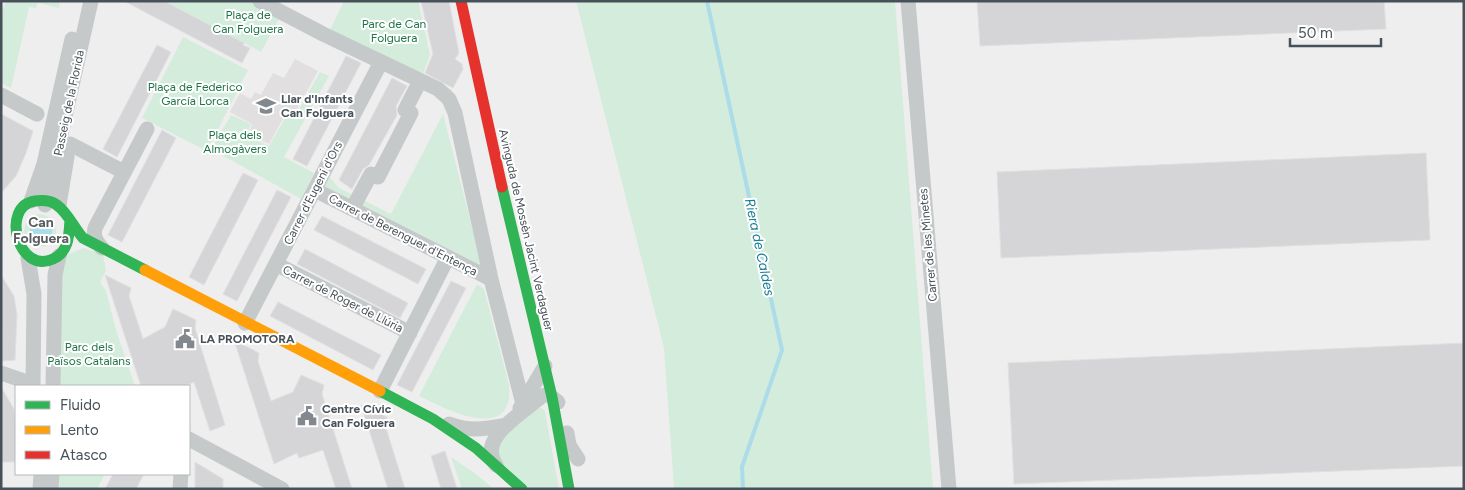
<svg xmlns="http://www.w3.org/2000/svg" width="1465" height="490" font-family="Figtree,sans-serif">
<rect width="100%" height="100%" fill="#efeeee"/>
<path fill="#e1dfdf" d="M295 59 318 71 293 116 286 113 269 144 255 137 256 133 250 130 252 124 230 112 240 93 251 99 255 92 261 95 273 73 284 78Z"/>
<path fill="#d4ecdc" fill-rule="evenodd" d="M7 1H60L59 8 38 3 36 8 29 7 11 88 1 83V11Z
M169 1H250L280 17 261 52 168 3Z
M344 1H418L430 55 423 74 452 90 451 93 329 32Z
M576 1H895L933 489H674L664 348Z
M183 37 248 70 207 151 142 118Z
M320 72 329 76 284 157 314 173 301 199 211 149 231 115 251 124 248 131 255 134 254 139 269 146 287 115 294 118Z
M443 114 482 266 322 188 328 175 339 188 391 214Z
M39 214C59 216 63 241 43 247L31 244 24 233C24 223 29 216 39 214ZM39 219C49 220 54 228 51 237L41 242 37 241 30 230 33 223Z
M83 248 103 254 106 271 100 282 106 291 117 333 135 386H56L60 258Z
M477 284 484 289 509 385C515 445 445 409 419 396Z
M537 408H541L545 411 559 489H529L495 456 497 445 510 430Z
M451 457 476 474 494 489H462Z
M57 474H105L97 489H57Z"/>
<path fill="#acdce7" d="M30 231a11 11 0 1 1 22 0a11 11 0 1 1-22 0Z"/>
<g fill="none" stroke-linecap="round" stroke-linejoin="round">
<path stroke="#acdce7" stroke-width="4" d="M707 1 782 350 742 467 743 489"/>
</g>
<path fill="#d5d5d7" stroke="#e0e0e1" d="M124 1H164L244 43 243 45 250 48 242 63Z
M421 1H449L459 53 455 59 462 64 463 69 453 88 425 73 433 54Z
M977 1H1384L1386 29 980 46Z
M157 45 171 52 117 157 103 149Z
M346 56 361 63 307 166 293 159Z
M392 78 407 86 396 106 397 115 369 165 363 169 352 189 339 180Z
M1 114 33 131 26 153 16 176 1 193Z
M162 130 176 138 122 242 108 235Z
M1426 153 1430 240 1001 258 997 172Z
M243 173 258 180 204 285 189 277Z
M277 190 291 197 237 301 223 294Z
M322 216 426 269 418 284 314 230Z
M305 249 408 303 400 318 297 264Z
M1 275 14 296 17 315 15 360 2 361Z
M105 275 131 288 129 296 143 339 165 327 173 309 196 320 195 328 225 425 210 431 194 382 185 386H141Z
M451 281 466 288 412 392 397 385Z
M278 302 381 355 373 370 270 316Z
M234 340 259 353 258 361 271 401 293 392 301 375 324 385 322 394 352 489H336L323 450 299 458 297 453 274 464Z
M1464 343V466L1014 484 1008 363Z
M1 387 14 409 16 424V462H1Z
M361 405 387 417 385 425 405 489H388Z
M445 451 457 489H441L431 456Z
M195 462 223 479V489H195Z
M113 474H144L136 489H105Z"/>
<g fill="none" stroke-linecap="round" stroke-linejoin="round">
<path stroke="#c6c9ca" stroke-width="15" d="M260 1 323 34 438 89 449 99 455 113 491 279 523 404
M908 1 949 489
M1 95 37 114
M70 144 124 172
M315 190 491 279
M31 201 44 164 72 39
M45 205 91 1
M59 205 67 157
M352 209 371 174 378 177 411 113 405 110 420 81
M102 248C96 241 93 237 95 228L147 129
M28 258 34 294 33 386
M276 264 410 333
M245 323 381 62
M1 373 33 384
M53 386 55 275 59 256
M380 391 448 257
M520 408 545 366
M449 424C471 432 484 429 507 425
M567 433 569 445 578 459
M189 439 282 489
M496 465C476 438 524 412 542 396L548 394 558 402
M40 489 41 474
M51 489 52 474
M180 489 181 474"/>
<path stroke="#30b455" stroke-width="11" d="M502 187 552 397 569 489
M70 220C69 235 69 252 53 259 18 275 0 206 35 201 43 200 50 200 57 205 68 213 74 228 83 238L145 270
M380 391 433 419 476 448 522 489"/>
<path stroke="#ff9f0a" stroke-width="11" d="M145 270 380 391"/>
<path stroke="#e5322d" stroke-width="11" d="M461 1 502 187"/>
</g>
<defs>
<symbol id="school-bare" viewBox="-9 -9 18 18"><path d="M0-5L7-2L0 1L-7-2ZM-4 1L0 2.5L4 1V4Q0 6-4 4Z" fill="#82888d" stroke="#fff" stroke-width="2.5" paint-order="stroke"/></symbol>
<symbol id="civic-bare" viewBox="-9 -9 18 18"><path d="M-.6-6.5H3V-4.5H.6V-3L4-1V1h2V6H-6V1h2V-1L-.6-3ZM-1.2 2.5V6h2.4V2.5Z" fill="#82888d" stroke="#fff" stroke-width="2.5" paint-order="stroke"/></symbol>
</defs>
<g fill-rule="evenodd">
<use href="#school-bare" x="252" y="92" width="28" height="28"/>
<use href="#civic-bare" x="171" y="325" width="28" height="28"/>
<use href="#civic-bare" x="293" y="402" width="28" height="28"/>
</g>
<g text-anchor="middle" stroke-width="4" stroke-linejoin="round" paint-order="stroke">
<g font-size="12" fill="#1e7447" stroke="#fff">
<text x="248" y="19">Plaça de<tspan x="248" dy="14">Can Folguera</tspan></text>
<text x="394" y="28">Parc de Can<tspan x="394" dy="14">Folguera</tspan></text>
<text x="195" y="91">Plaça de Federico<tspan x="195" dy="14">García Lorca</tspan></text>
<text x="235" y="139">Plaça dels<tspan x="235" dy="14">Almogàvers</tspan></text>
<text x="89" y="351">Parc dels<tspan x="89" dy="14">Països Catalans</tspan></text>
</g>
<g font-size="12" font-weight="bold" fill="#475159" stroke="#fff" text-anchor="start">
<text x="281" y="103">Llar d'Infants<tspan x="281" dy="14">Can Folguera</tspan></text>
<text x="200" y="343">LA PROMOTORA</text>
<text x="322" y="413">Centre Cívic<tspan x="322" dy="14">Can Folguera</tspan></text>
</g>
<g font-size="12" fill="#475159" stroke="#fff">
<text transform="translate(69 103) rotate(-78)" y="4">Passeig de la Florida</text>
<text transform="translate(313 193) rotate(-63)" y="4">Carrer d'Eugeni d'Ors</text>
<text transform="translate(526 230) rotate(77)" y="4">Avinguda de Mossèn Jacint Verdaguer</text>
<text transform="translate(403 235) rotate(27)" y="4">Carrer de Berenguer d'Entença</text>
<text transform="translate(928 245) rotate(-95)" y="4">Carrer de les Minetes</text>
<text transform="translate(343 299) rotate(27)" y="4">Carrer de Roger de Llúria</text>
</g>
<g font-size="14" font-weight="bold" fill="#5a5e61" stroke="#fff">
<text x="41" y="227">Can<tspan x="41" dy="16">Folguera</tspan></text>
</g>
<g font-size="14" font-style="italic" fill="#187d94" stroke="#fff">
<text transform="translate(760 247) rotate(78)" y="5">Riera de Caldes</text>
</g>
</g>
<rect width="1465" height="490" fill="none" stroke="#475159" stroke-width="5"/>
<rect x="15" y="385" width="175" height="90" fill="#ffffff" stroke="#b5b9bd"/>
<rect x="25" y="401" width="25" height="8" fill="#30b455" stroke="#b5b9bd"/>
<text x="60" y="410" font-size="15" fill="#475159">Fluido</text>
<rect x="25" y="426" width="25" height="8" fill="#ff9f0a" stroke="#b5b9bd"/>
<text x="60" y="435" font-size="15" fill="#475159">Lento</text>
<rect x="25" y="451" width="25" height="8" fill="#e5322d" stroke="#b5b9bd"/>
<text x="60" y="460" font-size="15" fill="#475159">Atasco</text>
<path d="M1290 38v8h91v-8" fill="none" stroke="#475159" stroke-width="2.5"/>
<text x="1298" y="38" font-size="15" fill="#475159" stroke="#ffffff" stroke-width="4" paint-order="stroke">50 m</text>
</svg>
